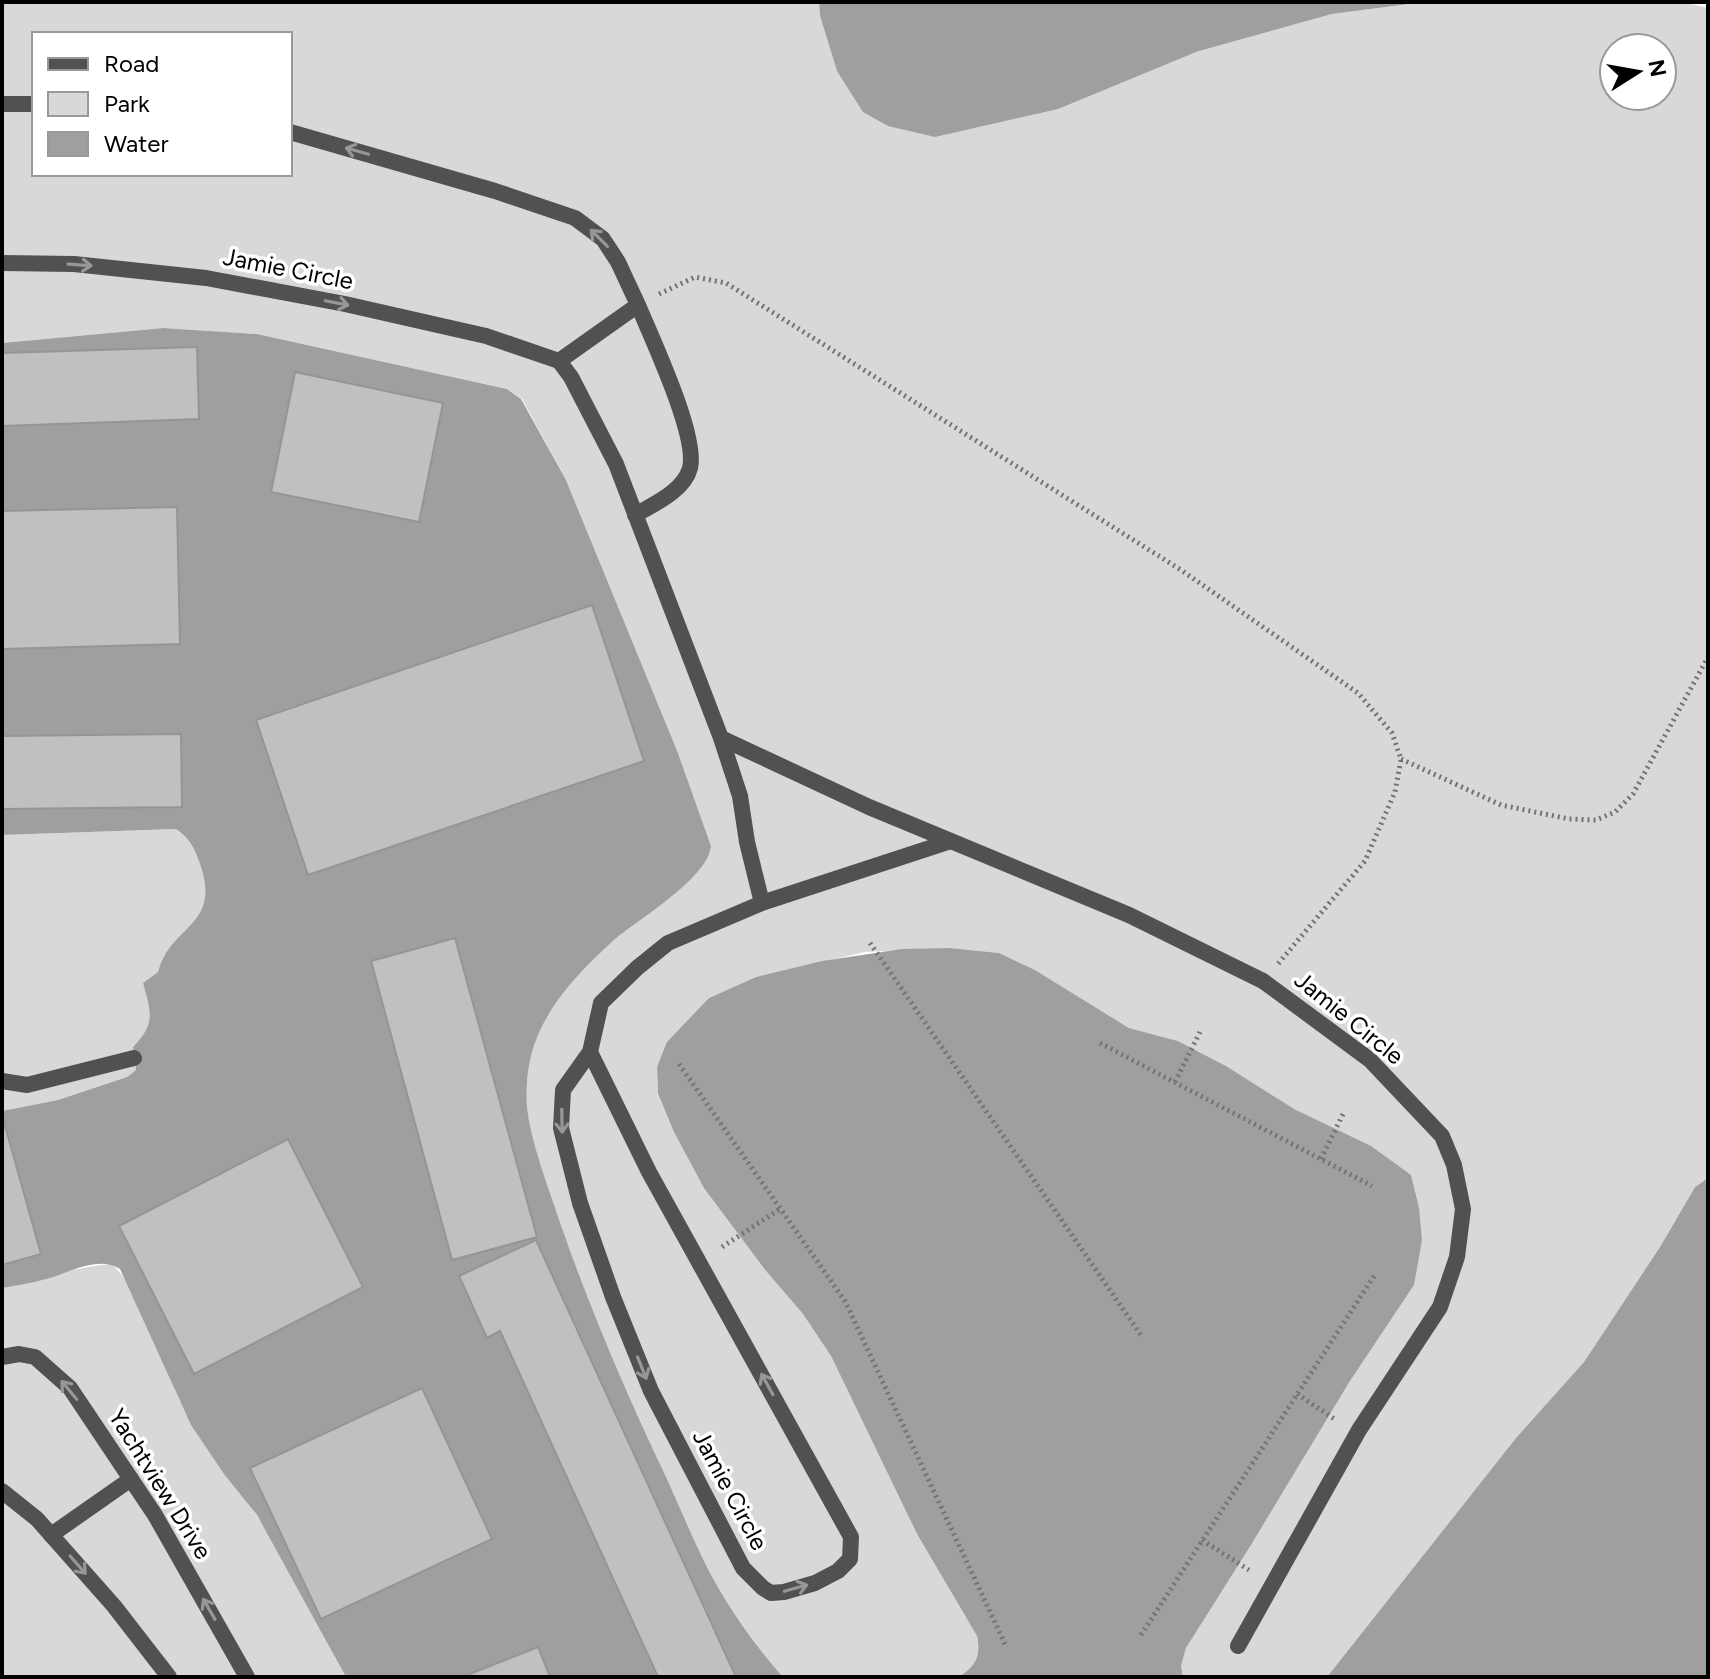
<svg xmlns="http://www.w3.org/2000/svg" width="1710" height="1679" font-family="Figtree,sans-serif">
<rect width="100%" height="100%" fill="#fff"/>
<path fill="#d8d8d8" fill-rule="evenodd" d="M2 2H819L820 16 837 71 1196 52 1332 14 1425 2H1682L1708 8V1178L1695 1187 1660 1247 1584 1362 1516 1438 1327 1677H1183L1181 1666 1186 1648 1251 1545 1350 1381 1414 1285 1411 1175 1296 1110 1226 1066 1178 1041 1129 1028 1035 970 999 953 950 948 865 952 756 977 709 998 657 1066 658 1095 673 1130 766 1271 803 1314 831 1356 917 1534 977 1636C981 1656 976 1667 958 1677H783C759 1650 737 1620 719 1589 699 1555 684 1516 667 1479 628 1397 592 1314 562 1228 551 1194 530 1141 527 1106 525 1073 531 1043 549 1014 564 988 591 961 613 941 637 920 708 879 711 846L678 753 566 480 522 399 507 389 257 334 163 328 2 343ZM34 34H290V174H34ZM1614 48H1662V96H1614Z
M176 829C190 839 194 847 200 864 222 927 170 924 158 972L143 983C151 1013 156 1023 133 1047L136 1070 127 1077 58 1100 2 1111V835Z
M111 1264C133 1277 167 1371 179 1399 199 1444 230 1476 257 1516 291 1566 316 1624 346 1677H2V1288C39 1280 74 1267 111 1264Z"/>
<path fill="#9f9f9f" d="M819 2H1425L1332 14 1196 52 1058 109 935 137 888 126 863 112 837 71 820 16Z
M163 328 257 334 507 389 521 399 566 480 678 753 711 846C708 879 637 920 613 941 591 961 564 988 549 1014 531 1043 525 1073 527 1106 530 1141 551 1194 562 1228 592 1314 628 1397 667 1479 684 1516 699 1555 719 1589 737 1620 759 1650 783 1677H346L257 1515 224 1474 191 1425 120 1269C98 1255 69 1273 46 1279 32 1283 17 1285 2 1288V1111L58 1100 127 1077 136 1070 133 1047C156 1023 151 1013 143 983L158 972C170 924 222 927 200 864 194 847 190 839 176 829L2 835V343Z
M950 948 999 953 1035 970 1129 1028 1178 1041 1226 1066 1296 1110 1371 1146 1411 1175 1419 1208 1422 1240 1414 1285 1350 1381 1251 1545 1186 1648 1181 1666 1183 1677H958C976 1667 981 1656 977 1636L917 1534 831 1356 803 1314 766 1271 704 1188 673 1130 658 1094 657 1067 667 1042 709 998 756 977 822 961 902 949Z
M1708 1178V1677H1327L1516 1438 1584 1362 1660 1247 1695 1187Z"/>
<path fill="#c0c0c0" stroke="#959595" stroke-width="2" d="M197 347 199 419 2 426V353Z
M295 372 443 403 419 522 271 492Z
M177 507 180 644 2 649V511Z
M592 605 644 761 308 875 256 720Z
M181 734 182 807 2 809V736Z
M455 938 537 1237 452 1260 371 961Z
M2 1115 41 1254 2 1265Z
M288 1139 363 1287 194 1374 119 1226Z
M536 1240 736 1677H658L500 1331 487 1338 459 1276Z
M422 1388 492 1539 321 1619 250 1468Z
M538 1647 550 1677H462Z"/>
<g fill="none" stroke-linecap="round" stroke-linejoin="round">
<path stroke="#737373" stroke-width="5" stroke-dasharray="2 4" stroke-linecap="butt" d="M659 294 695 277 726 283 1181 570 1358 693 1392 733 1401 759 1395 792 1365 861 1277 965
M1401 759 1501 805 1569 819 1596 820 1615 812 1633 794 1708 657
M870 943 1143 1338
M1100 1043 1372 1186
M679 1064 845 1301 1006 1646
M1175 1082 1200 1032
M1321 1159 1344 1112
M722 1247 780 1209
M1297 1394 1336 1420
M1202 1540 1249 1570
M1141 1635 1376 1273"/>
<path stroke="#515151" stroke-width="16" d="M2 1081 27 1085 134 1058
M51 1535 131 1479"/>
<path stroke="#515151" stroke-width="16" d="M2 104H34
M290 132 495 191 575 218 603 239 618 262 638 305
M2 263 74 264 206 278 345 304 486 336 559 361 571 377 616 464 721 738 740 796 747 842 762 903
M559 361 638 305C652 339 698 436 690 468 684 491 654 504 635 515
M721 738 869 807 1129 915 1263 981 1370 1060 1442 1136 1454 1165 1463 1209 1457 1257 1440 1307 1359 1430 1238 1646
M590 1052 649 1172 851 1537 850 1559 838 1571 815 1583 784 1592 771 1593 763 1588 743 1568 651 1391 613 1297 580 1203 561 1128 563 1090 590 1052 601 1003 637 968 668 943 762 903 951 841
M2 1357 19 1354 35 1357 70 1388 155 1515 247 1677
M2 1491 37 1519 114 1606 169 1677"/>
</g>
<defs><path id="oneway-shaft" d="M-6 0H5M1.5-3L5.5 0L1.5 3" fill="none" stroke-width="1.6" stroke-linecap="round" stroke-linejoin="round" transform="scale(2)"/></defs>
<g stroke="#979797">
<use href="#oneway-shaft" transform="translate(357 151) rotate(-164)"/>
<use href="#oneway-shaft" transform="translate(599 238) rotate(-135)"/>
<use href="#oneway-shaft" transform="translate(80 265) rotate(4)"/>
<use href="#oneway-shaft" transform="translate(337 303) rotate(11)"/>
<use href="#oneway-shaft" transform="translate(562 1121) rotate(89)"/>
<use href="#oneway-shaft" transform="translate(642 1368) rotate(68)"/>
<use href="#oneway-shaft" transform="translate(767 1384) rotate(-119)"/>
<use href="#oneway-shaft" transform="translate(69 1390) rotate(-130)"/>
<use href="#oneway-shaft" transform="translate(78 1565) rotate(49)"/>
<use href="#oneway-shaft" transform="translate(796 1588) rotate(-16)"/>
<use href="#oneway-shaft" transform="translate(209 1609) rotate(-120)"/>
</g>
<g text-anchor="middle" stroke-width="7" stroke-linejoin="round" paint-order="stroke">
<g font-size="24" fill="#000" stroke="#fff">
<text transform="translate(288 269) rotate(11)" y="8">Jamie Circle</text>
<text transform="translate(1349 1018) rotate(39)" y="8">Jamie Circle</text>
<text transform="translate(160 1484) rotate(58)" y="8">Yachtview Drive</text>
<text transform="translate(730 1490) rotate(62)" y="8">Jamie Circle</text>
</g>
</g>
<rect width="1710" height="1679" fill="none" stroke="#000000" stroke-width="8"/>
<rect x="32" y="32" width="260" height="144" fill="#ffffff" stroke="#999999" stroke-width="2"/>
<rect x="48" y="58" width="40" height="12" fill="#515151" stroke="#999999" stroke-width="2"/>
<text x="104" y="72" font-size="24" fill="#000000">Road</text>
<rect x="48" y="92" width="40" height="24" fill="#d8d8d8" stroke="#999999" stroke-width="2"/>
<text x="104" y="112" font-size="24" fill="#000000">Park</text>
<rect x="48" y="132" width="40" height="24" fill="#9f9f9f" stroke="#999999" stroke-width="2"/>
<text x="104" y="152" font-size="24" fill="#000000">Water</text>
<g transform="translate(1638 72) rotate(79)"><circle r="38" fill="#ffffff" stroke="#999999" stroke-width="2"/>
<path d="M0-6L14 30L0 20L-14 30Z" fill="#000000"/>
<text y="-12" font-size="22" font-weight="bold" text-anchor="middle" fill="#000000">N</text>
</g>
</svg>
